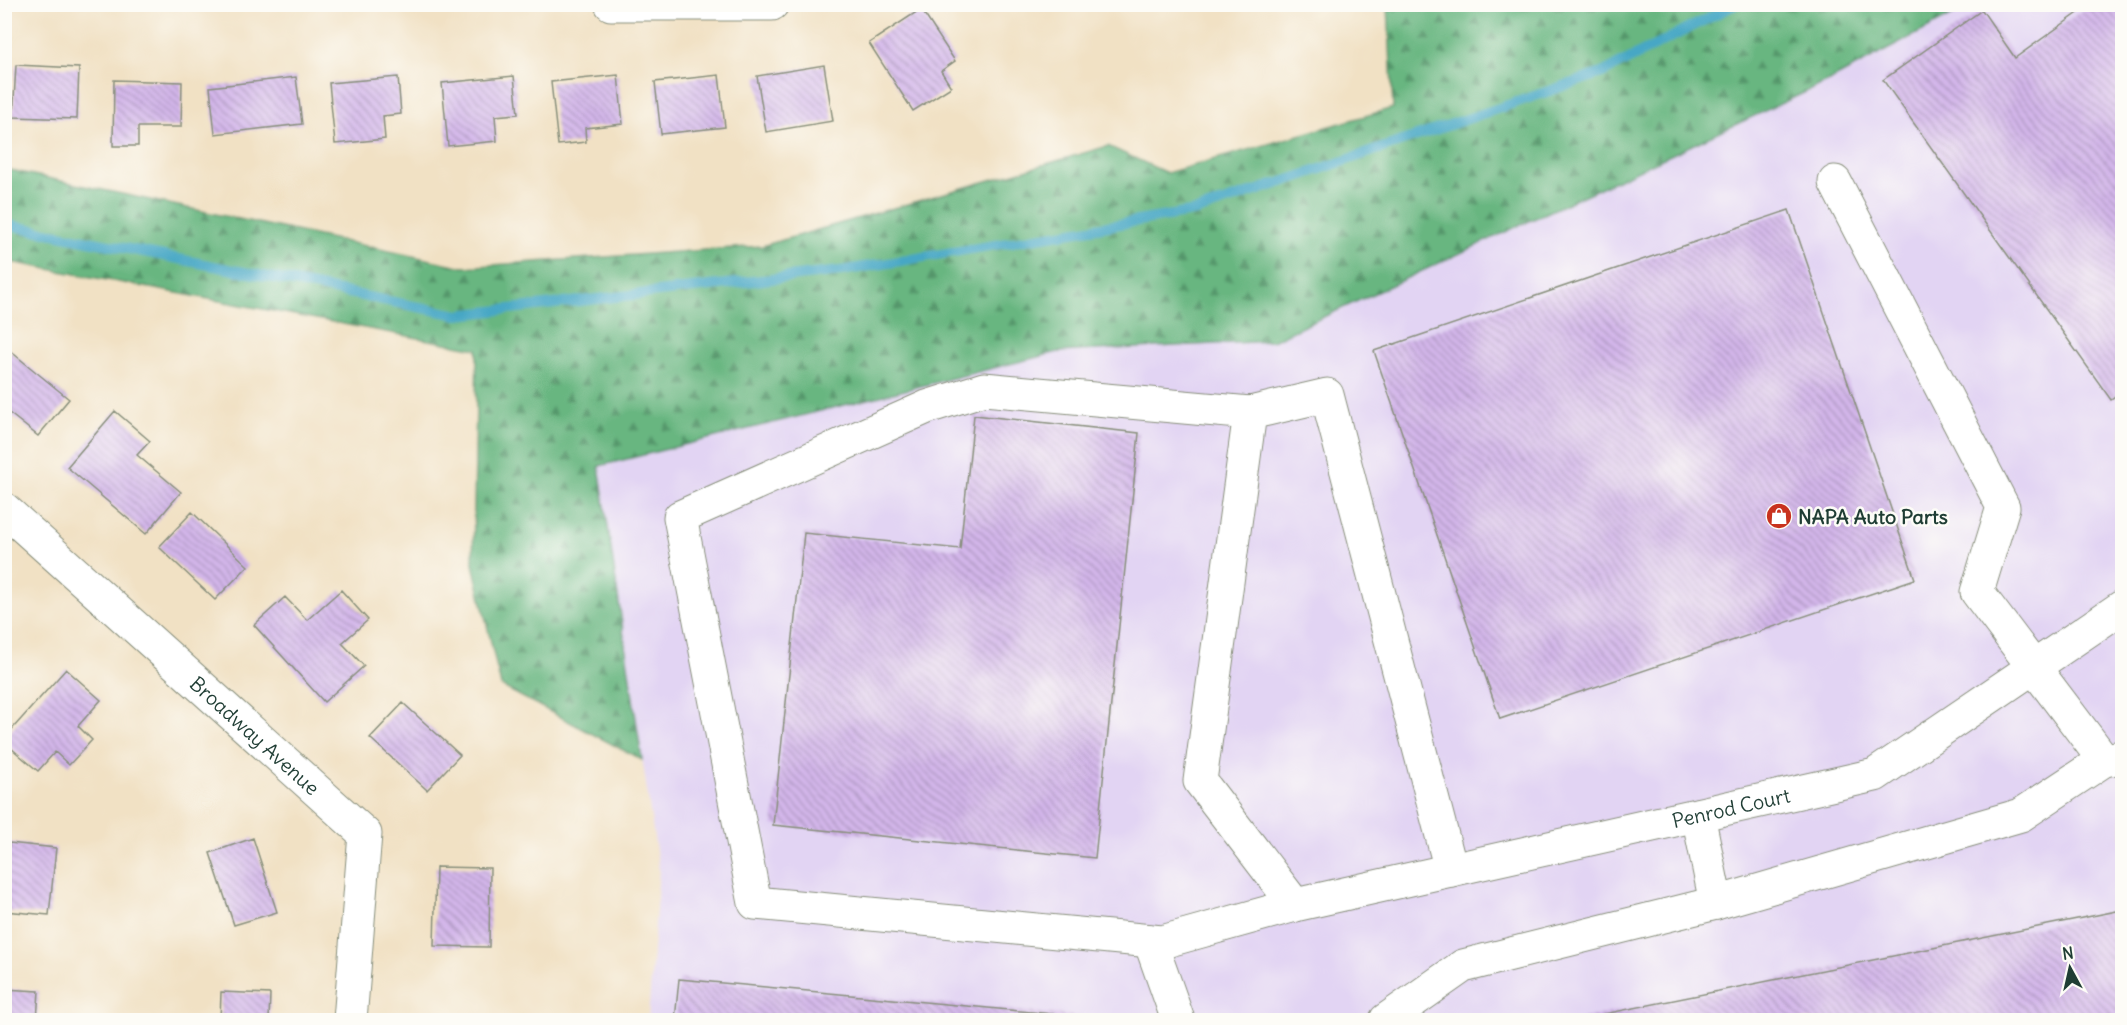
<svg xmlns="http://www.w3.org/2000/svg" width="2127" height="1025" viewBox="0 0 2127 1025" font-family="Delius,sans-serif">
  <defs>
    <pattern id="forest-firs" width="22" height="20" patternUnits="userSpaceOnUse" patternTransform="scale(1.5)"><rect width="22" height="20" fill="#67b680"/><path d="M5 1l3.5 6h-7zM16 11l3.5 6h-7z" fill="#54956a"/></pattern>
    <pattern id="building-back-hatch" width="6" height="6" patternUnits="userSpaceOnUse" patternTransform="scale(1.5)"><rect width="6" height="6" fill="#d3b6ea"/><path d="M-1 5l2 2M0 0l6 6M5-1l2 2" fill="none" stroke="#ab95be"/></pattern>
  </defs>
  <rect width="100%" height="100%" fill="#fdfcf7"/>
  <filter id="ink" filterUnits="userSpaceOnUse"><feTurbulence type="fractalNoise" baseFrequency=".0167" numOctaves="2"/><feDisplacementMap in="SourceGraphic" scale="12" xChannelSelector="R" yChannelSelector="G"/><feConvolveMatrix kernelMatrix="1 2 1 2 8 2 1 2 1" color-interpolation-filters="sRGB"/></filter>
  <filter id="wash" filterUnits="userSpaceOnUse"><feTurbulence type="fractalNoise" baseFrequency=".008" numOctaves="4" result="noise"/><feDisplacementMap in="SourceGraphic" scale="24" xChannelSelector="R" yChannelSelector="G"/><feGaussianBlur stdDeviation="1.35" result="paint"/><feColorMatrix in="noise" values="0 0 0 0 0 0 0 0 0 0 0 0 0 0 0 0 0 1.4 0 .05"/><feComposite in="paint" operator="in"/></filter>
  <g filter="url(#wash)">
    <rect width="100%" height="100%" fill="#f1e1c4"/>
    <!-- built -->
    <path fill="#e2d4f3" d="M1971 5H2122V1020H648L659 870 598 466 1058 352 1272 341 1827 82Z"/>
    <!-- forest -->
    <path fill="url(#forest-firs)" stroke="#437a5a" stroke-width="1.5" d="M1388 5H1971L1827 82 1272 341 1058 352 599 466 642 760 501 686 473 564 477 349 5 261V169L464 267 762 246 1108 146 1167 173 1393 108Z"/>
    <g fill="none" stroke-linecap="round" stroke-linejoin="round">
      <!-- stream -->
      <path stroke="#46a7c5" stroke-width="10" d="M4 224 458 315 841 271 1197 211 1602 73 1736 4"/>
    </g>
    <g id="blocks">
      <!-- building -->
      <path fill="url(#building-back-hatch)" d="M2091 4H2122V392L2111 400 1883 80 1982 10 2015 58Z
        M921 9 955 61 941 71 951 87 913 111 869 43Z
        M16 65 79 68 77 119 13 117Z
        M824 65 833 121 766 132 757 76Z
        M618 75 623 124 585 128 586 142 558 145 551 82Z
        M719 75 725 127 661 134 655 82Z
        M514 76 518 114 495 116 497 141 448 146 442 83Z
        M296 77 302 124 215 134 210 87Z
        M398 77 401 114 383 116 385 139 335 144 329 83Z
        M114 80 182 82 181 127H138V146H113Z
        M1789 210 1915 579 1500 719 1374 351Z
        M9 350 69 399 38 436 4 409V355Z
        M115 411 150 441 137 455 181 492 146 534 67 467Z
        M974 415 1139 433 1095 858 773 825 804 533 960 549Z
        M192 512 248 566 215 600 159 547Z
        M341 590 368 620 342 643 364 666 324 702 254 625 285 597 307 620Z
        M66 669 101 700 78 726 92 740 69 765 55 752 38 771 4 742V738Z
        M403 703 460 755 427 790 370 738Z
        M253 838 277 912 234 925 210 853Z
        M9 843 56 848 49 915 4 911V886Z
        M436 867 490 868 489 947 434 946Z
        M2122 910V1020H1579V1019Z
        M679 979 1106 1019V1020H675Z
        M4 989 39 991 37 1020H4Z
        M221 992 270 994 269 1020H220Z"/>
    </g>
  </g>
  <g filter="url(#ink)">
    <use href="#blocks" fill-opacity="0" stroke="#888f7c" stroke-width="1.5"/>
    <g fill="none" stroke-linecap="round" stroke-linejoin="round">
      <!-- minor casing -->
      <g stroke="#888f7c" stroke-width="35">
        <g id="minor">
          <path d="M611 4H772"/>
          <path d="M1835 182 2003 507 1977 592 2104 760 2122 757"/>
          <path id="s1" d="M1250 413 984 389 927 407 680 517 755 903 1162 942 1295 905 1875 775 2122 607"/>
          <path id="s2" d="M4 509 365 834 350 1020"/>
          <path d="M1698 815 1716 903 2021 815 2104 760"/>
          <path d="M1295 905 1200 781 1250 413 1327 395 1451 870"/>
          <path d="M1150 941 1178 1020"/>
          <path d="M1386 1020 1463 966 1716 903"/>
        </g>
      </g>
      <!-- minor -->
      <use href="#minor" stroke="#fff" stroke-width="33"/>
    </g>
  </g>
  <!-- icons -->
  <defs>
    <g id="shop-disc" transform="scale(1.35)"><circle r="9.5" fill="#c8321e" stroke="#fdfcf7"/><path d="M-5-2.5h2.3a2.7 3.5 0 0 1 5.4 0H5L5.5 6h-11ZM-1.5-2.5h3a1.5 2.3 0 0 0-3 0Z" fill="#fff"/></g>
  </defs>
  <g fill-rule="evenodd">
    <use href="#shop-disc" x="1779" y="516"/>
  </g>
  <g text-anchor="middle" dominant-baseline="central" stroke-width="5" stroke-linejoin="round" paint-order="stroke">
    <!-- poi labels -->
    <g font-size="20" font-weight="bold" fill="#1f3d34" stroke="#fdfcf7" text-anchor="start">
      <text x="1798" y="516">NAPA Auto Parts</text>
    </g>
    <!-- street labels -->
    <g font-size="20" fill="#1f3d34" stroke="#fdfcf7">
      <text stroke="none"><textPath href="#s2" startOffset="338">Broadway Avenue</textPath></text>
      <text stroke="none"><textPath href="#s1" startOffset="1984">Penrod Court</textPath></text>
    </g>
  </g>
  <!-- margin -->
  <rect width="2127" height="1025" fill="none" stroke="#fdfcf7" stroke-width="24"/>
  <!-- north arrow -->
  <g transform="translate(2070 968) rotate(352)" stroke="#fdfcf7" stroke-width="4.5" paint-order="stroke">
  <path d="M0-4.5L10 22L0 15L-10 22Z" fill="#1f3d34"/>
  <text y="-9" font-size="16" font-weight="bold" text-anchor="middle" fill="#1f3d34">N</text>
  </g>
</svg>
